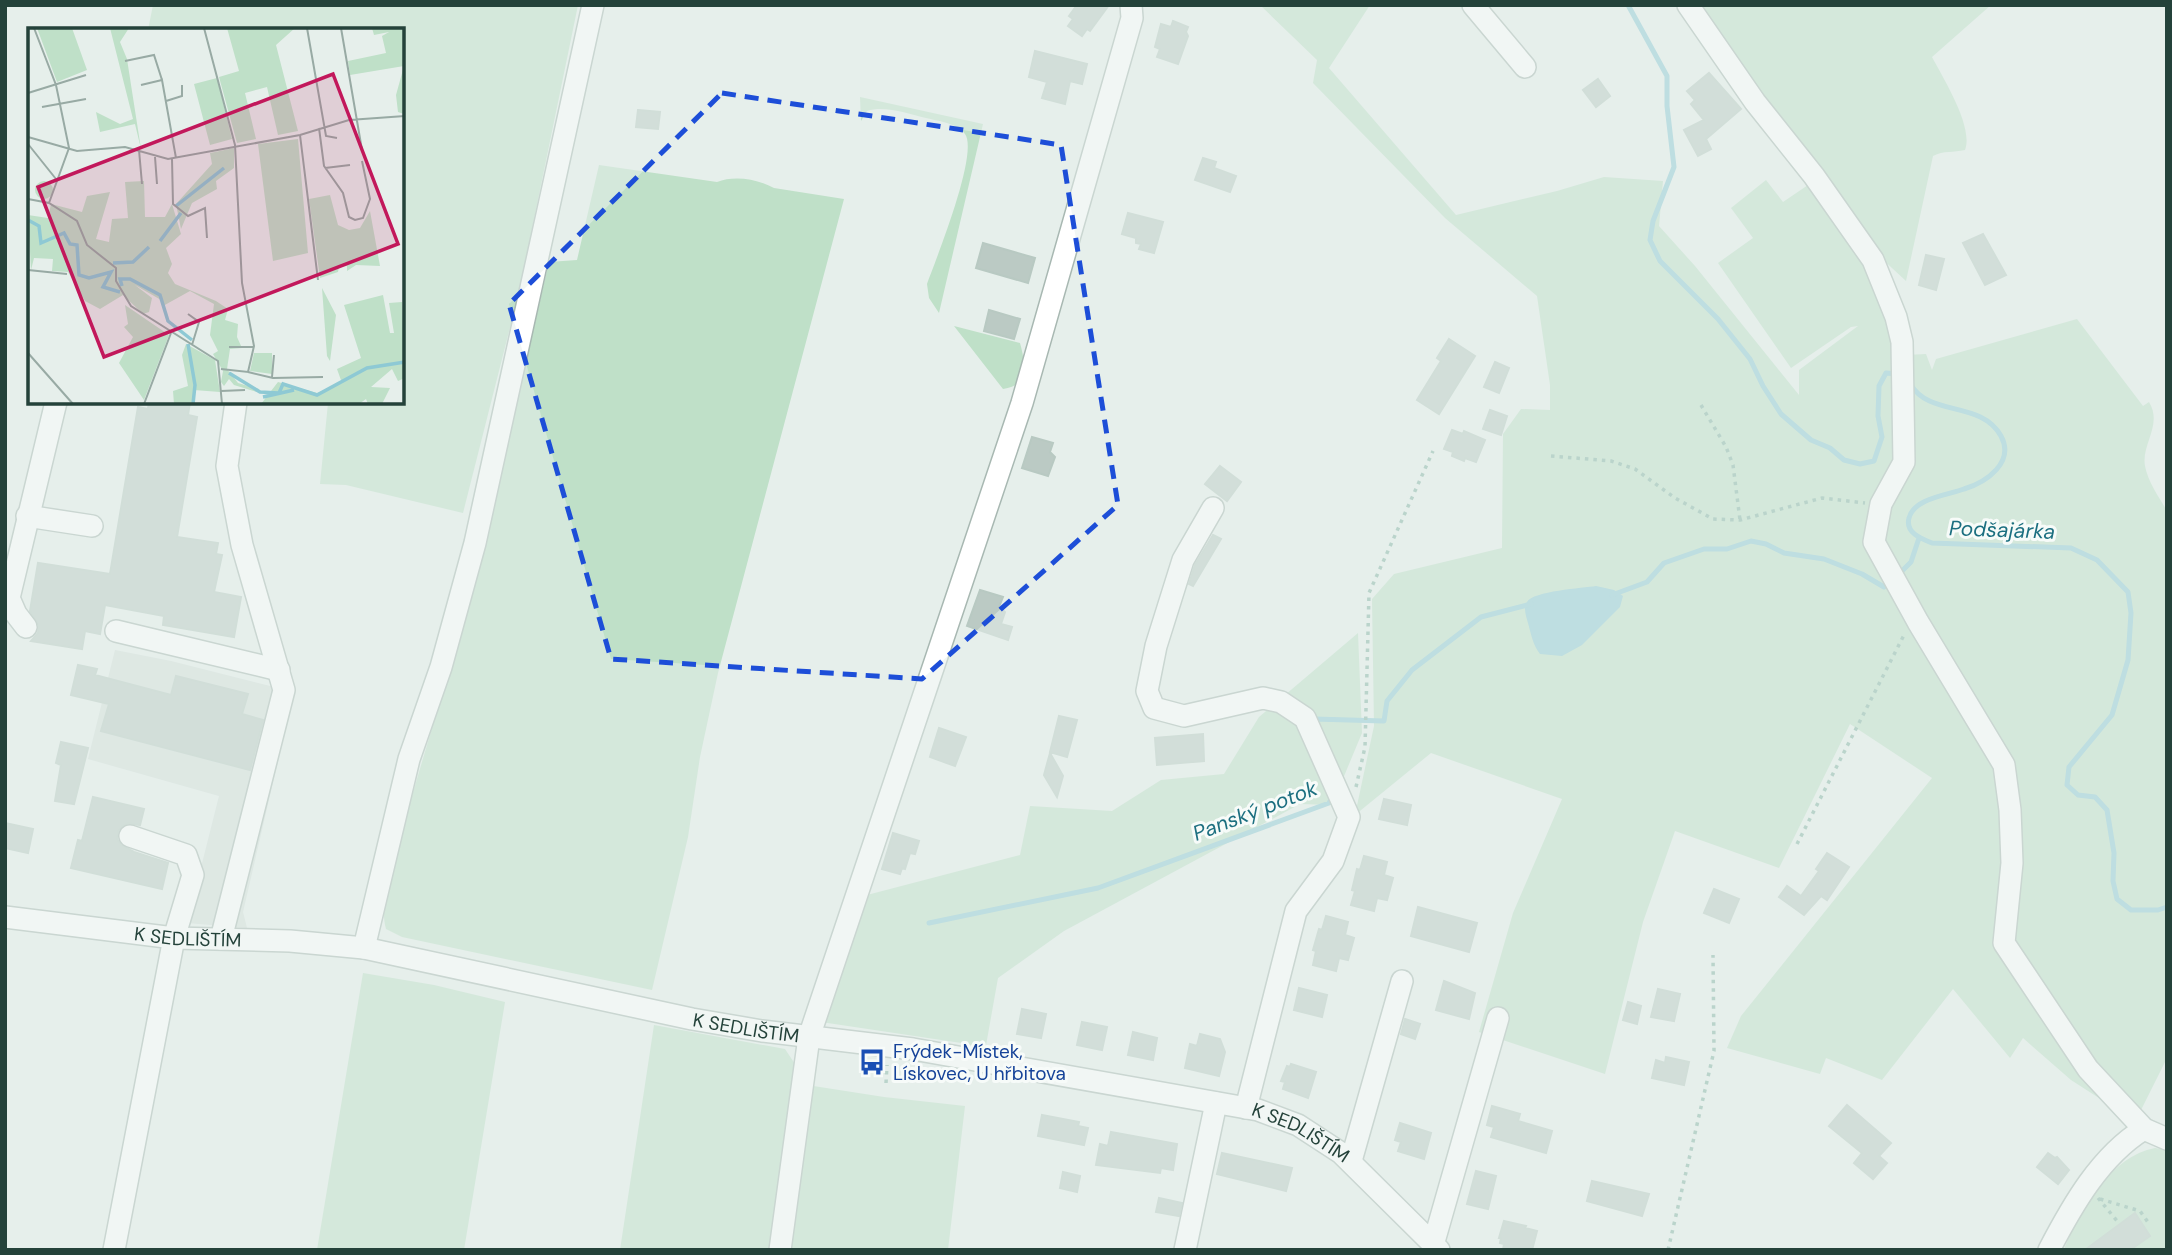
<svg xmlns="http://www.w3.org/2000/svg" width="2172" height="1255" viewBox="0 0 2172 1255" font-family="'DM Sans',sans-serif">
  <rect width="100%" height="100%" fill="#e6efeb"/>
  <!-- built -->
  <path fill="#d4dfda" d="M115 650 171 661 294 692 243 912 247 928 187 923 219 796 88 759Z"/>
  <!-- green -->
  <path fill="#bfe0c8" d="M153 5H578L519 292 463 513 346 485 320 484 328 403 402 402V30H148Z
    M1260 5H1370L1329 68 1456 215 1557 191 1604 177 1663 181 1659 226 1695 266 1799 395V370L1858 326 1851 327 1791 368 1718 263 1753 238 1731 208 1766 180 1783 202 1811 183 1862 254 1885 308 1893 351 1906 355 1926 354 1932 370 1936 359 2077 319 2143 406 2149 402C2163 425 2141 444 2145 466 2148 482 2159 497 2167 511V1058L2140 1112 2130 1118 2071 1080 2023 1038 2010 1058 1953 989 1882 1080 1826 1058 1820 1074 1727 1048 1741 1016 1932 778 1850 724 1779 868 1675 831 1643 922 1605 1074 1479 1032 1513 913 1562 799 1431 753 1355 815 1374 726 1372 599 1394 574 1502 548 1503 434 1521 409 1550 410V385L1537 296 1445 218 1313 83 1317 60Z
    M1696 5H1991L1932 57C1943 78 1974 127 1965 150 1953 153 1944 150 1933 156L1906 281 1879 256Z
    M860 97 983 124 939 313 929 298 927 284C936 259 979 153 965 134 957 123 938 121 926 118 908 114 885 105 867 111L861 121Z
    M599 165 717 182C734 175 758 179 774 188L844 199 718 673 700 757 688 837 652 990 402 937 386 929C379 904 391 876 397 852 415 780 439 709 458 638 491 513 520 388 549 262L577 260Z
    M954 326 1020 343C1025 361 1030 386 1003 389Z
    M1358 633 1362 733 1332 805 1300 804 1064 931 998 978 985 1051 968 1044 821 1022 867 895 1020 855 1030 806 1112 811 1161 780 1224 774 1259 717Z
    M363 973 434 985 505 1002 464 1250H317Z
    M654 1025 785 1049 795 1064 770 1250H620Z
    M807 1085 884 1097 965 1106 948 1250H786Z
    M2155 1148 2167 1150V1250H2064C2079 1211 2111 1156 2155 1148Z"/>
  <!-- water -->
  <path fill="#8ec9d4" d="M1596 586 1614 590 1623 596 1620 607 1582 645 1562 656 1540 654C1533 645 1531 634 1528 623 1526 616 1523 608 1527 602 1533 591 1583 588 1596 586Z"/>
  <g fill="none" stroke-linecap="round" stroke-linejoin="round">
    <!-- stream -->
    <path stroke="#8ec9d4" stroke-width="5" d="M1628 5 1667 76V106L1674 167 1653 221 1650 240 1660 261 1718 319 1750 359 1763 386 1781 414 1811 440 1830 448 1844 460 1860 464 1874 461 1882 437 1878 416 1879 386 1886 373 1898 374
      M1911 385C1930 417 1981 400 2001 436 2015 462 1987 482 1964 489 1948 495 1914 498 1909 518 1905 533 1922 539 1932 543L2071 548 2097 560 2128 592 2131 613 2128 660 2112 715 2069 767 2067 785 2078 795 2095 797 2107 810 2114 853 2113 881 2117 899 2131 910H2158L2167 907
      M1899 574 1911 562 1919 538
      M1612 595 1647 582 1664 563 1704 549H1727L1751 541 1766 544 1784 553 1824 559 1862 574 1884 587 1888 584
      M1315 721 1314 719 1384 721 1387 701 1412 670 1481 617 1531 604
      M929 923 1098 888 1329 803 1333 795"/>
  </g>
  <!-- building -->
  <path fill="#bbcac4" stroke="#b8c9c2" stroke-width="2" d="M1077 5H1109L1090 31 1087 29 1082 36 1068 26 1073 19 1069 16Z
    M1173 21 1188 27 1186 32 1188 36 1178 64 1157 57 1160 49 1155 47 1161 24 1171 27Z
    M1035 51 1087 64 1082 84 1070 81 1065 104 1042 98 1047 82 1029 77Z
    M1709 73 1741 109 1706 139 1711 149 1698 156 1684 130 1704 120 1691 104 1695 100 1687 91Z
    M1598 79 1610 96 1596 107 1583 90Z
    M638 110 660 112 658 129 636 127Z
    M1203 158 1216 162 1214 168 1236 176 1230 192 1195 180Z
    M1128 213 1163 222 1154 253 1139 249 1141 244 1136 243V238L1122 234Z
    M1983 234 2006 275 1985 285 1963 243Z
    M983 243 1035 258 1028 283 976 268Z
    M1926 255 1944 259 1936 290 1919 285Z
    M989 310 1020 319 1014 339 984 331Z
    M1449 339 1475 356 1439 414 1417 400 1441 361 1437 358Z
    M1495 362 1509 368 1499 393 1484 387Z
    M149 402H190L188 415 197 417 177 537 218 543 216 554 222 555 214 592 241 597 234 637 163 625 164 616 105 605 100 634 85 631 82 649 31 641 38 633 39 626 30 611 38 563 110 574 138 407 148 409Z
    M1490 410 1507 416 1501 435 1483 429Z
    M1452 430 1463 434 1464 431 1485 440 1476 462 1465 458 1464 461 1452 456 1453 452 1444 449Z
    M1032 437 1053 443 1050 452 1055 457 1048 476 1022 468Z
    M1220 466 1241 482 1227 501 1205 484Z
    M1213 535 1221 539 1193 586 1189 584 1195 565Z
    M980 590 1003 597 999 607 1005 612 1001 624 1012 627 1008 640 967 626Z
    M78 665 97 669 95 675 171 695 176 676 248 694 242 714 263 720 250 770 101 731 109 704 71 695Z
    M1059 716 1077 720 1067 757 1050 752Z
    M939 728 966 737 955 766 930 757Z
    M1203 734 1204 761 1157 765 1155 738Z
    M61 742 88 748 74 804 55 801 61 765 56 763Z
    M1050 753 1063 776 1057 797 1044 775Z
    M93 797 144 809 140 825 128 823 122 826 118 831 117 839 121 845 134 852 168 863 162 889 71 868 78 840 82 841Z
    M1384 799 1411 805 1407 825 1379 819Z
    M5 823 33 829 28 853 5 848Z
    M893 833 919 841 915 854 910 853 905 869 902 868 900 874 882 869Z
    M1827 853 1849 867 1827 900 1821 896 1804 915 1779 897 1787 886 1801 896 1819 871 1816 869Z
    M1364 856 1387 862 1384 875 1393 878 1387 900 1377 898 1374 911 1351 905 1355 891 1352 890 1357 869 1360 870Z
    M1714 889 1739 899 1729 923 1704 913Z
    M1418 907 1477 923 1469 952 1411 936Z
    M1326 916 1348 922 1345 935 1354 938 1348 960 1339 958 1336 971 1313 965 1316 951 1313 950 1319 929 1322 930Z
    M1444 981 1475 993 1469 1019 1436 1010Z
    M1299 988 1327 995 1322 1017 1294 1010Z
    M1658 989 1680 994 1674 1021 1651 1017Z
    M1628 1002 1641 1006 1637 1024 1623 1020Z
    M1022 1009 1046 1014 1041 1038 1017 1034Z
    M1405 1019 1420 1024 1415 1039 1401 1034Z
    M1082 1022 1107 1027 1102 1050 1077 1045Z
    M1133 1032 1157 1038 1153 1060 1128 1055Z
    M1200 1034 1220 1039 1225 1052 1219 1076 1185 1068 1190 1044 1197 1046Z
    M1666 1057 1689 1062 1684 1085 1652 1078 1656 1060 1665 1063Z
    M1291 1064 1316 1072 1308 1098 1283 1089 1285 1082 1281 1081 1287 1066 1290 1067Z
    M1847 1105 1891 1143 1879 1156 1887 1163 1873 1179 1854 1163 1862 1153 1829 1126Z
    M1492 1106 1520 1114 1518 1121 1552 1131 1546 1153 1491 1137 1494 1127 1487 1125Z
    M1042 1115 1079 1122 1078 1126 1088 1128 1084 1145 1038 1136Z
    M1400 1123 1431 1133 1424 1159 1398 1151 1401 1142 1395 1140Z
    M1111 1132 1177 1144 1173 1170 1161 1168 1160 1173 1096 1165 1100 1144 1108 1146Z
    M1222 1153 1292 1168 1286 1191 1217 1174Z
    M2048 1153 2055 1158 2057 1157 2069 1170 2058 1184 2037 1167Z
    M1476 1171 1496 1176 1488 1209 1467 1204Z
    M1063 1172 1080 1176 1077 1192 1060 1188Z
    M1592 1181 1649 1194 1642 1216 1587 1201Z
    M1159 1198 1182 1203 1179 1216 1156 1212Z
    M2135 1213 2150 1236 2130 1250H2085Z
    M1504 1221 1526 1226 1525 1228 1537 1231 1532 1250H1503L1504 1244 1500 1243 1501 1238H1499Z"/>
  <g fill="none" stroke-linecap="round" stroke-linejoin="round">
    <!-- minor casing -->
    <g stroke="#a8b8b2" stroke-width="24">
      <g id="minor">
        <path d="M1473 5 1525 67"/>
        <path d="M1688 5 1755 102 1814 176 1873 260 1896 317 1902 342 1904 462 1881 504 1874 542 1918 622 2004 765 2010 810 2012 863 2004 943 2088 1069 2144 1129 2167 1139"/>
        <path d="M1213 508 1183 560 1156 646 1147 691 1154 708 1184 716 1263 698 1281 702 1305 718 1349 817 1333 861 1296 911 1246 1108"/>
        <path d="M27 516 92 526"/>
        <path d="M26 627 16 614 9 598 56 402"/>
        <path d="M116 631 279 670"/>
        <path id="s1" d="M5 917 174 938 290 941 364 948 692 1019 762 1031 913 1049 1258 1110 1298 1125 1341 1153 1439 1250"/>
        <path d="M221 939 284 690 242 545 227 466 236 402"/>
        <path d="M364 948 409 759 441 667 475 543 593 5"/>
        <path d="M1351 1161 1402 981"/>
        <path d="M1433 1245 1498 1018"/>
        <path d="M114 1250 174 938 193 875 186 855 130 836"/>
        <path d="M780 1250 809 1037 1022 403 1132 18 1131 5"/>
        <path d="M1185 1250 1216 1103"/>
        <path d="M2049 1250C2072 1206 2100 1156 2144 1129"/>
      </g>
    </g>
    <!-- path -->
    <path stroke="#86b3a5" stroke-width="3.5" stroke-dasharray="3.5 5" stroke-linecap="butt" d="M1701 405 1726 447 1733 465 1740 520
      M1551 456 1611 461 1635 469 1675 498 1713 519 1740 520 1822 498 1865 503
      M1356 787 1365 747 1369 593 1433 451
      M1797 844 1904 635
      M886 1083 887 1065
      M2098 1198 2118 1222
      M2100 1199 2140 1211 2150 1225
      M1668 1250 1714 1051 1713 955"/>
    <!-- minor -->
    <use href="#minor" stroke="#fff" stroke-width="21"/>
  </g>
  <!-- marked area -->
  <path d="M0 0H2172V1255H0ZM722 93 1061 145 1118 505 922 679 611 659 509 304Z" fill="#e6efeb" fill-opacity=".55" fill-rule="evenodd"/>
  <path fill="none" stroke="#1d4ed8" stroke-width="5" stroke-dasharray="14 9" stroke-linejoin="round" d="M722 93 1061 145 1118 505 922 679 611 659 509 304Z"/>
  <!-- icons -->
  <defs>
    <g id="bus-bare" transform="scale(2.1)"><path d="M-5-6H5V4H4V6H2V4H-2V6H-4V4H-5ZM-3.5-4V0h7V-4ZM-3.5 1.2v1.5H-2V1.2ZM2 1.2v1.5H3.5V1.2Z" fill="#1a4fb4" stroke="#f7fbf9" stroke-width="2.5" paint-order="stroke"/></g>
  </defs>
  <g fill-rule="evenodd">
    <use href="#bus-bare" x="872" y="1062"/>
  </g>
  <g text-anchor="middle" dominant-baseline="central" stroke-width="6" stroke-linejoin="round" paint-order="stroke">
    <!-- street labels -->
    <g font-size="19" fill="#24423a" stroke="#f7fbf9">
      <text stroke="none"><textPath href="#s1" startOffset="184">K SEDLIŠTÍM</textPath></text>
      <text stroke="none"><textPath href="#s1" startOffset="751">K SEDLIŠTÍM</textPath></text>
      <text stroke="none"><textPath href="#s1" startOffset="1318">K SEDLIŠTÍM</textPath></text>
    </g>
    <!-- transit labels -->
    <g font-size="19" fill="#164399" stroke="#f7fbf9" text-anchor="start">
      <text x="893" y="1051">Frýdek-Místek,<tspan x="893" dy="22">Lískovec, U hřbitova</tspan></text>
    </g>
    <!-- water labels -->
    <g font-size="21" font-style="italic" fill="#1c6f80" stroke="#f7fbf9">
      <text transform="translate(2002 530) rotate(2)">Podšajárka</text>
      <text transform="translate(1255 811) rotate(-21)">Panský potok</text>
    </g>
  </g>
  <!-- overview -->
  <g transform="translate(28 28)">
    <rect width="376" height="376" fill="#e6efeb"/>
    <path d="M9 0H44L59 42 29 54ZM82 0H101L92 14 99 31 113 121 107 96 72 104 68 84 92 96 105 91ZM199 0H267L248 17 270 103 250 107 239 59 217 65 228 111 209 115 191 49 211 43ZM344 0H376V86L370 84 368 67 376 38 322 47 320 33 358 25 354 8 361 4 346 7ZM189 50 204 111 182 117 166 56ZM270 111 280 225 245 233 230 116ZM206 120V140L188 153 189 161 164 175 153 201 148 176 184 136 182 125ZM7 162a9 9 0 1 1 18 0a9 9 0 1 1-18 0ZM116 153 117 189H137L144 176 153 206 138 220 144 236 140 245 147 256 188 273 200 281 197 292 210 296 209 309 214 320 202 321 199 341 210 355 231 361 229 364 206 357 201 351 196 358 193 354 195 343 185 326 190 323 182 307 186 276 162 263 135 278 133 272 107 257 124 270 121 284 115 286 95 267 72 281 57 273 40 244 24 243 25 231 6 230 3 242 0 187 20 190 23 176 54 184 59 168 82 164 68 211 81 214 84 191 100 190 97 154ZM302 167 310 197 321 202 332 200 342 183 352 238 328 237 319 243V238L311 239 310 244 292 250 281 171ZM294 260 308 287 302 333 299 328ZM355 267 362 305H366L361 275 374 274 377 350 370 353 364 341 343 359 362 360 354 376H340L338 371 331 376H233L250 354 289 365 314 355 309 341 333 330 316 277ZM97 277 141 307 116 372 91 335 105 309 96 299 100 296ZM158 316 187 332 192 364 166 362 165 376H146L145 363 160 358 154 327ZM226 325H244V346L222 343Z" fill="#bfe0c8"/>
    <path fill="none" stroke="#8ec9d4" stroke-width="3.5" d="M148 178 196 140M0 192 11 198 13 215 36 205 42 216 49 217 51 247 61 250 83 244 75 259 92 264M132 213 153 185M85 235 105 234 121 219M94 258 92 251H102L132 267 140 293 164 312M160 316 167 357 165 376M201 345 232 364 251 365 255 356 289 367 339 340 377 334M235 369 266 362"/>
    <path fill="none" stroke="#98aaa4" stroke-width="2" d="M6 0 28 57 41 120 21 175M176 0 207 117 214 255 226 318 220 344 193 341M279 0 298 108 309 110M313 0 334 122M97 33 126 27 134 52M113 57 134 52 148 130M0 65 58 47M138 73 154 68V57M14 79 58 71M291 100 296 138 315 165 321 189 327 192 335 190 342 171 334 133M272 107 290 252M0 109 49 123 97 119 140 131 272 107 321 92 377 88M0 116 28 151M111 122 114 156M127 129 129 156M144 131 145 176 160 188 177 180 179 210M297 140 322 137M0 171 21 175 49 193 59 217 88 240V253L103 278 190 333 194 376M0 242 39 246M160 286 171 294 164 317M201 319H226M0 325 45 376M220 344 245 350 295 349M244 349 246 327M193 363 217 362M116 376 143 305"/>
    <path fill="#c2185b" fill-opacity="0.15" stroke="#c2185b" stroke-width="3.5" d="M305 46 370 216 76 329 10 159Z"/>
    <rect width="376" height="376" fill="none" stroke="#24423a" stroke-width="3.5"/>
  </g>
  <!-- border -->
  <rect width="2172" height="1255" fill="none" stroke="#24423a" stroke-width="14"/>
</svg>
